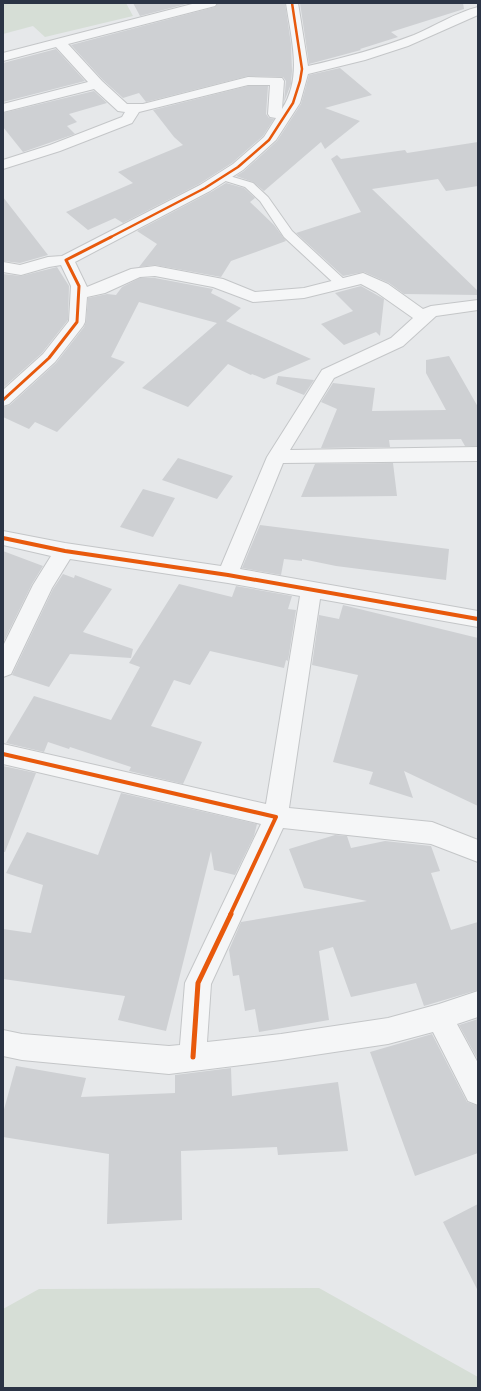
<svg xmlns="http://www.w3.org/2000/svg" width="481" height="1391" viewBox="0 0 481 1391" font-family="'Sofia Sans Condensed',sans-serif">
  <rect width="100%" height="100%" fill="#e6e8ea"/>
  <!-- green -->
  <path fill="#d6ded6" d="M3 3H126L133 16 45 37 33 26 3 34Z
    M319 1288 478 1377V1388H3V1309L39 1289Z"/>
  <!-- building -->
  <path fill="#ced0d3" d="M133 3H190L140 16Z
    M218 3H285L291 44 292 71 291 84 284 102 286 81 283 77 248 76 146 102 139 93 123 98 103 80 71 45 215 7Z
    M300 3H463L464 9 391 32 398 37 360 49 361 50 309 64Z
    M56 49 85 81 3 102V63Z
    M340 68 372 95 325 108 360 121 325 149 321 142 264 191 253 182 236 176 244 171 277 141 301 104 309 75Z
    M248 86H268L266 114 269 118 274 119 263 136 232 163 199 184 123 223 115 218 88 230 66 212 133 183 118 172 183 145 174 137 153 110Z
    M94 91 107 103 69 114 77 122 67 126 75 134 23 152 3 127V113Z
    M478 142V186L446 191 438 179 372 189 478 291V295L404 294 389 283 364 272 343 276 296 233 361 212 331 159 337 155 341 159 405 150 407 153Z
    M226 183 244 188 255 198 250 202 274 225 286 241 231 261 221 277 155 265 139 267 157 244 137 231 211 192Z
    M3 197 48 255 20 263 3 261Z
    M57 267 69 286 68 320 42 353 3 388V274L21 276Z
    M140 278H155L213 289 211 293 241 308 226 321 311 359 264 379 252 374 251 375 228 364 188 407 142 388 217 323 139 302 111 357 125 362 57 432 35 422 29 429 3 417V407L10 405 56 363 84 327 86 322 88 298 107 294 116 295 122 287Z
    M361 286 384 299 380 336 376 332 344 345 321 324 353 311 335 293Z
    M449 356 478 407V446H465L461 439 389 440 390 447 321 448 337 409 321 402 333 383 375 388 372 411 446 410 426 373V360Z
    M278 376 314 380 304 395 276 384Z
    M178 458 233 476 217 499 162 480Z
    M393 463 397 496 301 497 315 464Z
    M143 489 175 498 153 537 120 527Z
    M260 525 449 549 446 580 336 566 302 559V561L284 559 281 575 242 568Z
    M3 551 43 566 32 584 3 643Z
    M63 574 74 578 75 575 112 589 83 632 133 649 131 658 70 654 49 687 12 675 53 589Z
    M179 584 232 597 236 586 292 596 288 609 296 610 288 661 286 660 284 668 210 651 190 685 174 680 151 726 202 742 183 784 129 771 131 767 70 747 69 749 48 742 44 752 6 743 34 696 111 720 140 667 129 663Z
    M343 605 478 638V806L404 771 413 798 369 784 373 772 333 762 358 675 312 665 319 615 339 619Z
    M3 766 36 773 5 852H3Z
    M121 793 257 824 254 836 235 875 214 870 211 851 166 1031 118 1020 125 996 3 979V929L31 933 43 885 6 873 27 832 98 855Z
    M335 835 347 836 351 848 385 841 431 846 440 871 431 873 451 930 478 922V990L424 1006 416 983 351 997 333 947 319 951 329 1020 259 1032 255 1009 245 1011 239 975 233 976 229 950 241 922 367 901 304 888 289 849Z
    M478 1019V1060L459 1025Z
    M432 1034 467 1102 478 1106V1153L415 1176 370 1052Z
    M16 1066 86 1078 81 1097 175 1093V1075L231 1068 232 1096 338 1082 348 1151 278 1155 277 1147 181 1151 182 1220 107 1224 109 1154 3 1137V1113Z
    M478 1204V1291L443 1222Z"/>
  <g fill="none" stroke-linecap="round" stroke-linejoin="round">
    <!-- lane casing -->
    <g stroke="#c4c6c8" stroke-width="2">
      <path id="lane" d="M223 174 253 183 268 197 292 231 346 281 348 284 346 287H338L284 237 260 201 245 187 219 179 217 177 219 175Z"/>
    </g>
    <!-- street casing -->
    <g stroke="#c4c6c8" stroke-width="2">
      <path id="street" d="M196 3H217L215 6 68 44 102 81 127 104H143L248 77 282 78 284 81 282 109C303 77 291 38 286 3H298L308 66C344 58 380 48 414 35 435 26 455 13 478 7V15L408 46 365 60 308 74 300 103 276 140 243 170 210 191 75 262 87 287 131 269 155 266 223 279 255 292 304 288 363 273 388 284 423 309 431 306 478 300V310L436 316 403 346 334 378 290 450 478 447V461L283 463 240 569 478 611V627L320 599 289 808 432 822 478 840V862L431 844 283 828 211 984 207 1042 281 1034 388 1018 439 1004 478 991V1017L457 1024 478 1063V1105L468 1101 433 1032 388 1044 281 1060 169 1074 22 1060 3 1056V1030L22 1034 169 1046 180 1045 185 983 261 824 3 764V744L266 804 300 596 228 583 70 559 52 588 11 674 3 677V646L33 585 51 556 3 545V531L65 543 221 566 267 457 322 370 391 338 413 318 376 292 361 284 304 298 253 302 213 287 155 276 140 277 105 293 87 297 85 322 83 326 55 362 9 404 3 406V390L43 354 69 321 71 286 61 265 49 267 21 275 3 272V262L20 265 48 257 62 256 200 185 233 164 264 137 276 118 270 117 268 114 270 85H248L139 112 132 123 60 151 3 169V160L50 145 122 117 125 112 118 111 94 89 3 112V104L88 82 56 47 3 61V53Z"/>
    </g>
    <!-- lane -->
    <use href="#lane" fill="#f5f6f7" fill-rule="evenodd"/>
    <!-- street -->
    <use href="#street" fill="#f5f6f7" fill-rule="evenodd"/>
    <!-- cycleway-far3 casing -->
    <g stroke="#f4f6f9" stroke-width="4">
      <path id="cycleway-far3" d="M109 238 205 188 238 167 269 140 293 103 300 81 302 69 292 3"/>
    </g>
    <!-- cycleway-far2 casing -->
    <g stroke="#f4f6f9" stroke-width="5">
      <path id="cycleway-far2" d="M3 400 49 358 77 322 79 286 66 260 111 237"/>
    </g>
    <!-- cycleway-far1 casing -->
    <g stroke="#f4f6f9" stroke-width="6">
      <path id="cycleway-far1" d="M3 538 65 551 228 575 478 619
        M3 754 276 817 230 915"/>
    </g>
    <!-- cycleway casing -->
    <g stroke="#f4f6f9" stroke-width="8">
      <path id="cycleway" d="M193 1057 198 983 231 914"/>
    </g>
    <!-- cycleway-far3 -->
    <use href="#cycleway-far3" stroke="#e8590c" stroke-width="2.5"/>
    <!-- cycleway-far2 -->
    <use href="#cycleway-far2" stroke="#e8590c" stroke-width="3"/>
    <!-- cycleway-far1 -->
    <use href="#cycleway-far1" stroke="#e8590c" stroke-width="4"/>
    <!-- cycleway -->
    <use href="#cycleway" stroke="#e8590c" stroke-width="5"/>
  </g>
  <!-- border -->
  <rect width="481" height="1391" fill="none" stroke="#2b3445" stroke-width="8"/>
</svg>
